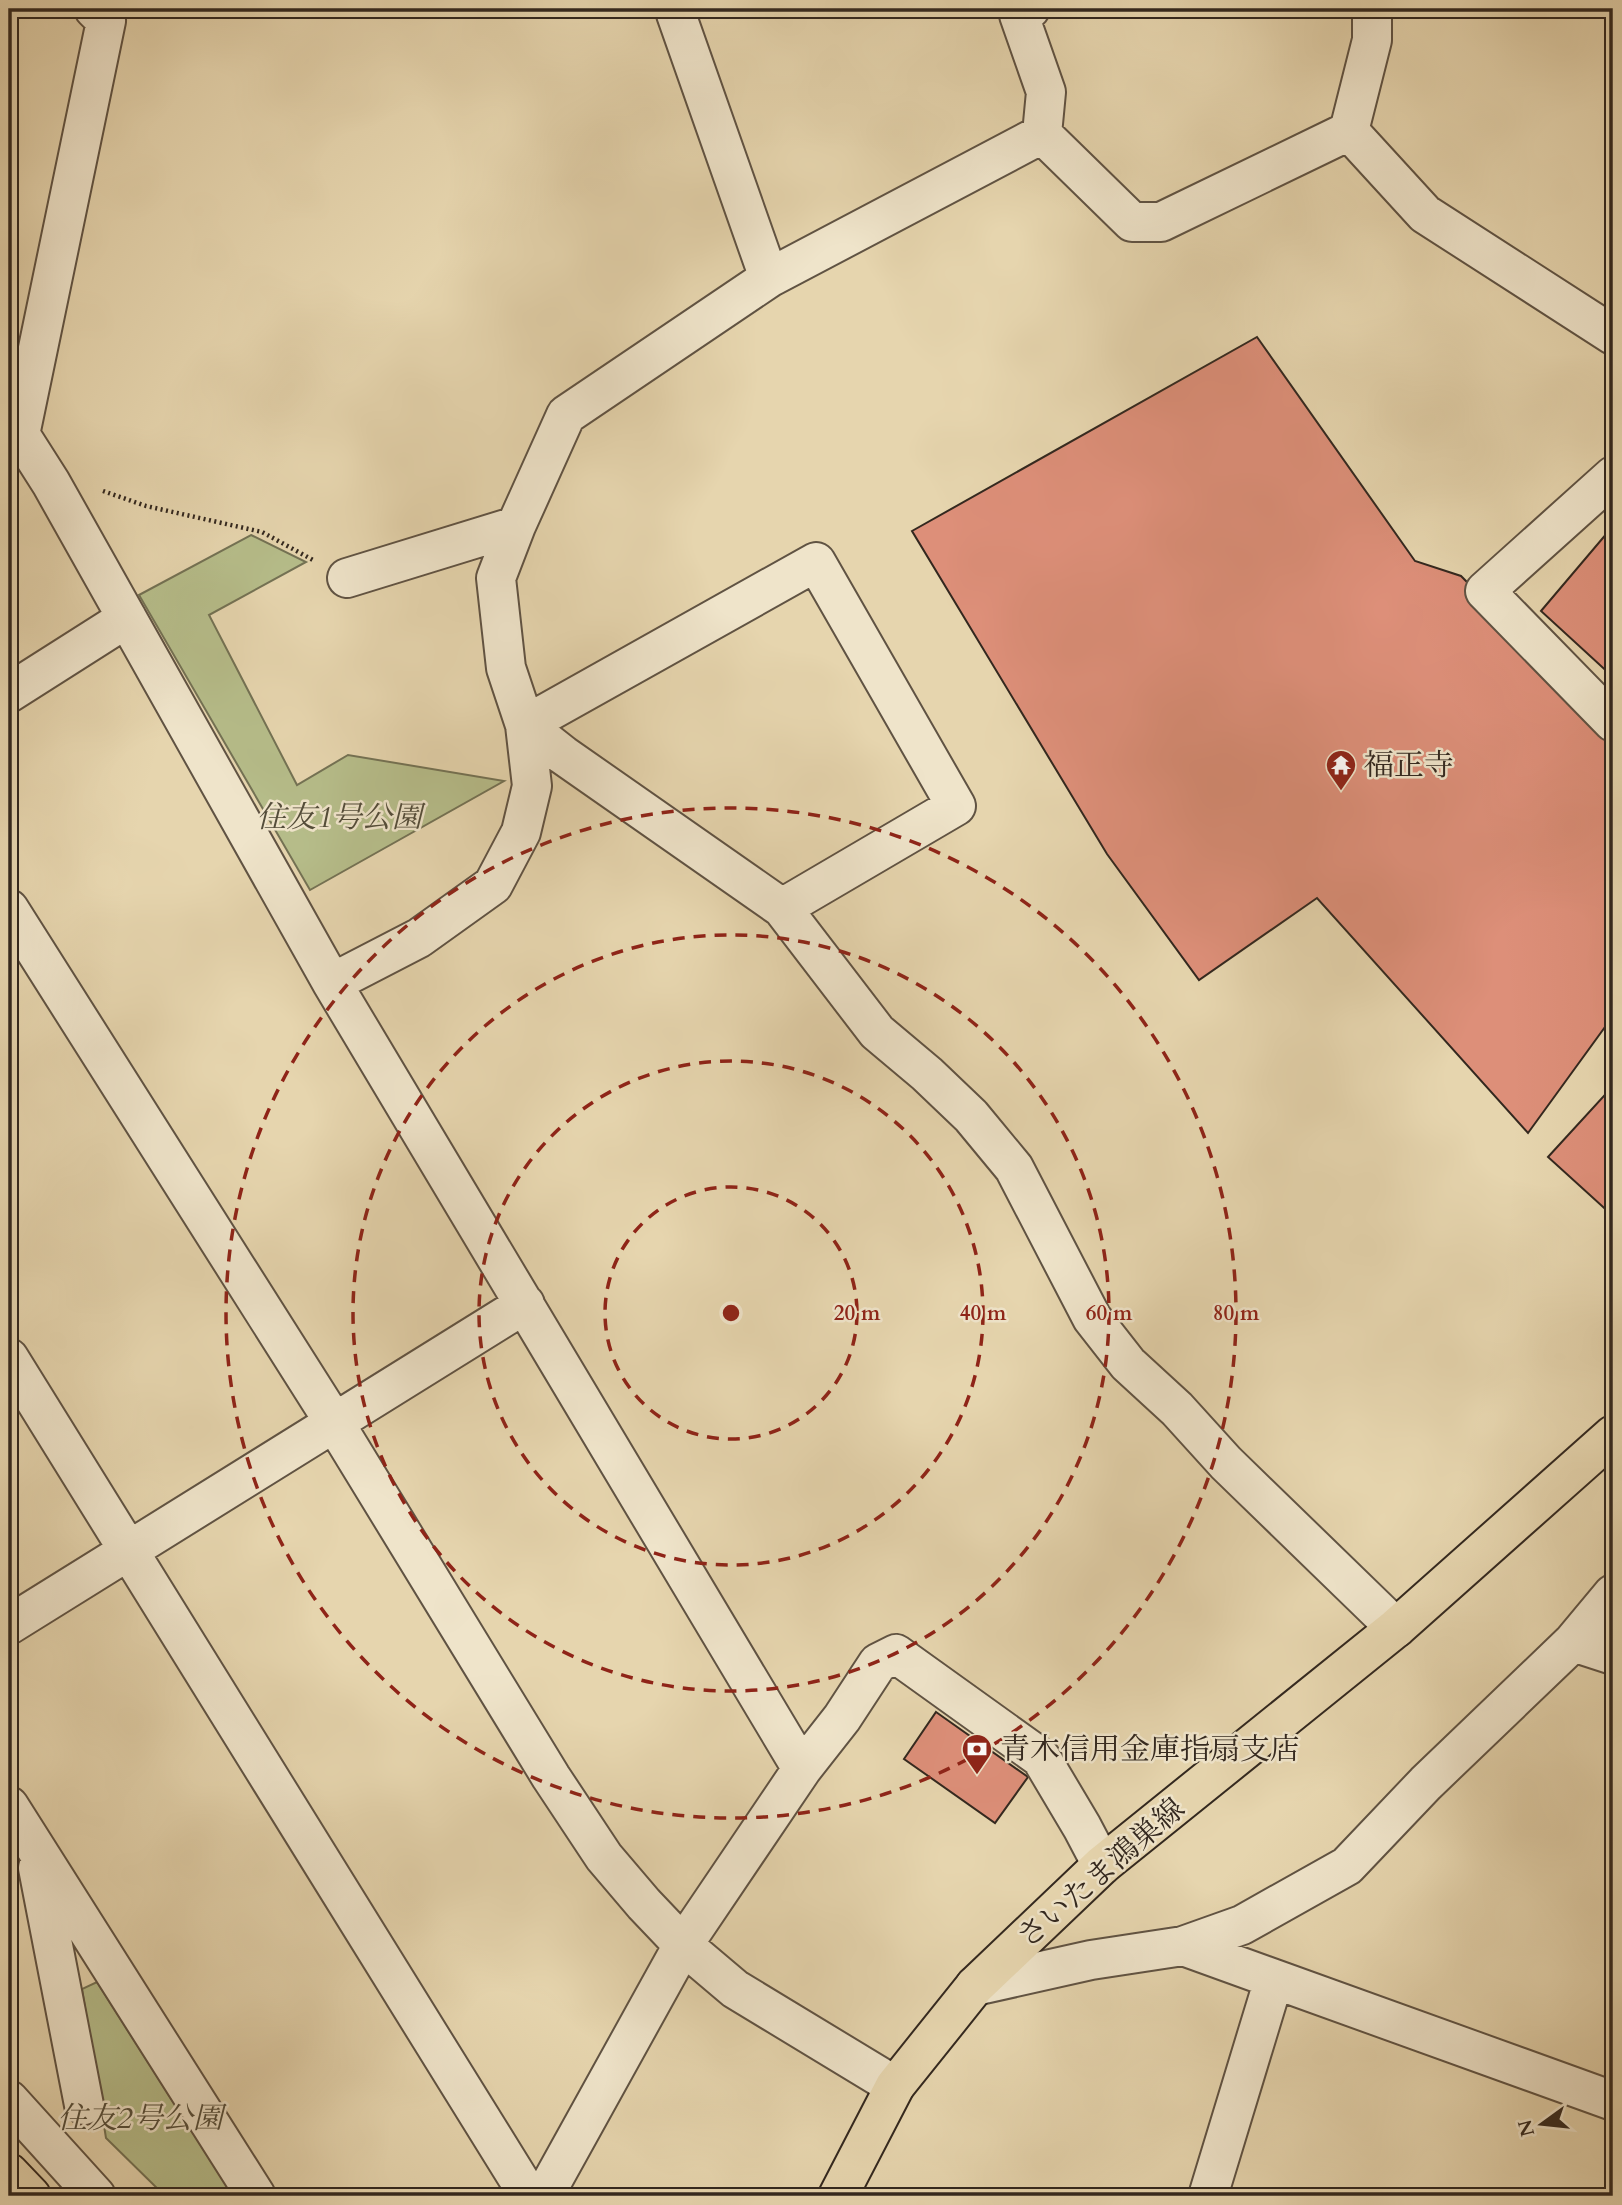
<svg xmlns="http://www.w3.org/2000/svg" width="1622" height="2205" viewBox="0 0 1622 2205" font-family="Cardo,'Noto Serif JP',serif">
  <rect width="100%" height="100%" fill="#e6d5ae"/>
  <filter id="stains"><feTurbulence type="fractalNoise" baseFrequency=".00286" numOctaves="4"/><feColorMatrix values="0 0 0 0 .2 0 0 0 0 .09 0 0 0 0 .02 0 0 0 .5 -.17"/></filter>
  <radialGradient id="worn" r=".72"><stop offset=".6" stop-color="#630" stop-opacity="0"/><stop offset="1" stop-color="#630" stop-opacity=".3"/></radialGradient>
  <!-- green -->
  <path fill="#b6bd8a" stroke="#747254" stroke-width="2" d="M251 535 306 562 209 615 297 785 348 755 504 781 310 890 139 595Z
    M97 1982 233 2196H165L106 2138 82 1989Z"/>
  <!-- building -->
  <path fill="#dd8f79" stroke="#33281f" stroke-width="2" d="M1257 337 1415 561 1461 576 1613 730V1016L1528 1133 1317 898 1199 980 1107 854 912 531Z
    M1613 526V677L1541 611Z
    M1613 1086V1216L1548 1157Z
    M936 1712 1028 1777 995 1823 904 1759Z
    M892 2190 909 2196H890Z"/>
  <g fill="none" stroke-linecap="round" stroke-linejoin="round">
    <!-- minor casing -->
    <g stroke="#605343" stroke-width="42">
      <path id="minor" d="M676 9V14L769 278 566 415 516 526 496 578 506 668 525 725 563 755 782 908 877 1032 927 1074 971 1116 1014 1168 1092 1318 1128 1364 1177 1409 1226 1463 1396 1628
        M1030 9 1019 15 1046 92 1042 134
        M1349 131 1425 214 1613 335
        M769 278 1042 134 1132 222H1161L1349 131 1372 40V9
        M9 417 51 483 332 983 802 1769
        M20 435 106 21 94 9
        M1613 476 1485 591 1613 722
        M347 578 516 526
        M9 693 127 618
        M9 909 334 1422 551 1777 604 1857 644 1904 683 1945 735 1989 895 2086
        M332 983 419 938 493 885 521 832 532 786 525 725 816 562 956 806 782 908
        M9 1358 529 2196
        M9 1625 525 1304
        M1573 1642 1613 1655
        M9 1806 256 2196
        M38 1868 84 2105
        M1183 1946 1242 1925 1347 1866 1426 1783 1573 1642 1613 1594
        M975 1986 1091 1960 1183 1946 1613 2101
        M9 2100 96 2196
        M544 2196 683 1945 802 1769 842 1718 878 1663 896 1654 1041 1758 1082 1827 1102 1865
        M1208 2196 1274 1979"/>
    </g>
    <!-- major casing -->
    <g stroke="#33281f" stroke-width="42">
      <path id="major" d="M838 2196 895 2086 975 1986 1102 1865 1396 1628 1613 1435"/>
    </g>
    <!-- highway casing -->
    <g stroke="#33281f" stroke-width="42">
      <path id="highway" d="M9 2173 31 2196"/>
    </g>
    <!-- path -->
    <path stroke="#33281f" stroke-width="4.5" stroke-dasharray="2 3.5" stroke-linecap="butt" d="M103 491 146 506 262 532 313 560"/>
    <!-- minor -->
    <use href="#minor" stroke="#efe4ca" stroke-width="38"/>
    <!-- major -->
    <use href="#major" stroke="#e6d5ae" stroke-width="38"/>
    <!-- highway -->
    <use href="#highway" stroke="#e6d5ae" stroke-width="38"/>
  </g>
  <!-- distance rings -->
  <g fill="none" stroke="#8f2418" stroke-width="3.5" stroke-dasharray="12 9">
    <circle cx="731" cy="1313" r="126"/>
    <circle cx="731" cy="1313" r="252"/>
    <circle cx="731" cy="1313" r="378"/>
    <circle cx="731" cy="1313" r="505"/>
  </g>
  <!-- icons -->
  <defs>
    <g id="temple-pin" transform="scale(1.575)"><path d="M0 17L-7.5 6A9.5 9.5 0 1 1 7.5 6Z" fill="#8f2418" stroke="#efe4ca"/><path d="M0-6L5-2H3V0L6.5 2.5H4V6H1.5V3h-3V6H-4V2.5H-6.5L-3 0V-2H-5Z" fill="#fff"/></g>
    <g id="bank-pin" transform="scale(1.575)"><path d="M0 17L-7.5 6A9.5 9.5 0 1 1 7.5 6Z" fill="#8f2418" stroke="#efe4ca"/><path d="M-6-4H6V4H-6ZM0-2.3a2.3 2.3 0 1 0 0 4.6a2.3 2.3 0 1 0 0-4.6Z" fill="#fff"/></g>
  </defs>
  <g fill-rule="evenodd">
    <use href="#temple-pin" x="1341" y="765"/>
    <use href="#bank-pin" x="977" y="1749"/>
  </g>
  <g text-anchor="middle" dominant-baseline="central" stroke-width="5" stroke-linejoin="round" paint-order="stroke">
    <!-- poi labels -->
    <g font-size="30" fill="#33281f" stroke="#efe4ca" text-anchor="start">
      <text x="1364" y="765">福正寺</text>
      <text x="1000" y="1749">青木信用金庫指扇支店</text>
    </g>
    <!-- park labels -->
    <g font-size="30" font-style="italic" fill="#544d3a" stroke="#efe4ca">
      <text x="339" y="817">住友1号公園</text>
      <text x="140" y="2118">住友2号公園</text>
    </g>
    <!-- street labels -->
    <g font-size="30" fill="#33281f" stroke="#efe4ca">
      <text transform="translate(1101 1873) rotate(-41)">さいたま鴻巣線</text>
    </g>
  </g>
  <circle cx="731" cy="1313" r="10" fill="#8f2418" stroke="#efe4ca" stroke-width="3.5"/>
  <g font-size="21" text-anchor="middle" font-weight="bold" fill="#8f2418" stroke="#efe4ca" stroke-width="5" stroke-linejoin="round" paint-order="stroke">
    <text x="857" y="1320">20 m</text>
    <text x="983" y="1320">40 m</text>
    <text x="1109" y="1320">60 m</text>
    <text x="1236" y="1320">80 m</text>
  </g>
  <!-- margin -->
  <rect width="1622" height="2205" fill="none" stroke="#e6d5ae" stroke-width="35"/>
  <rect x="10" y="10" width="1601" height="2184" fill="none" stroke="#33281f" stroke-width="3.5"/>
  <rect x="18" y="18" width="1587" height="2170" fill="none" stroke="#33281f" stroke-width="2"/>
  <!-- north arrow -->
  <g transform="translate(1542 2124) rotate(255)" stroke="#efe4ca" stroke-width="5" paint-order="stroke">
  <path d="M0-5L12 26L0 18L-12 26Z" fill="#33281f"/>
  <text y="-10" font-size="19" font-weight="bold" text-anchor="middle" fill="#33281f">N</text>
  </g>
  <rect width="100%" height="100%" filter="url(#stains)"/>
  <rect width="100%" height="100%" fill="url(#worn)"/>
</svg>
